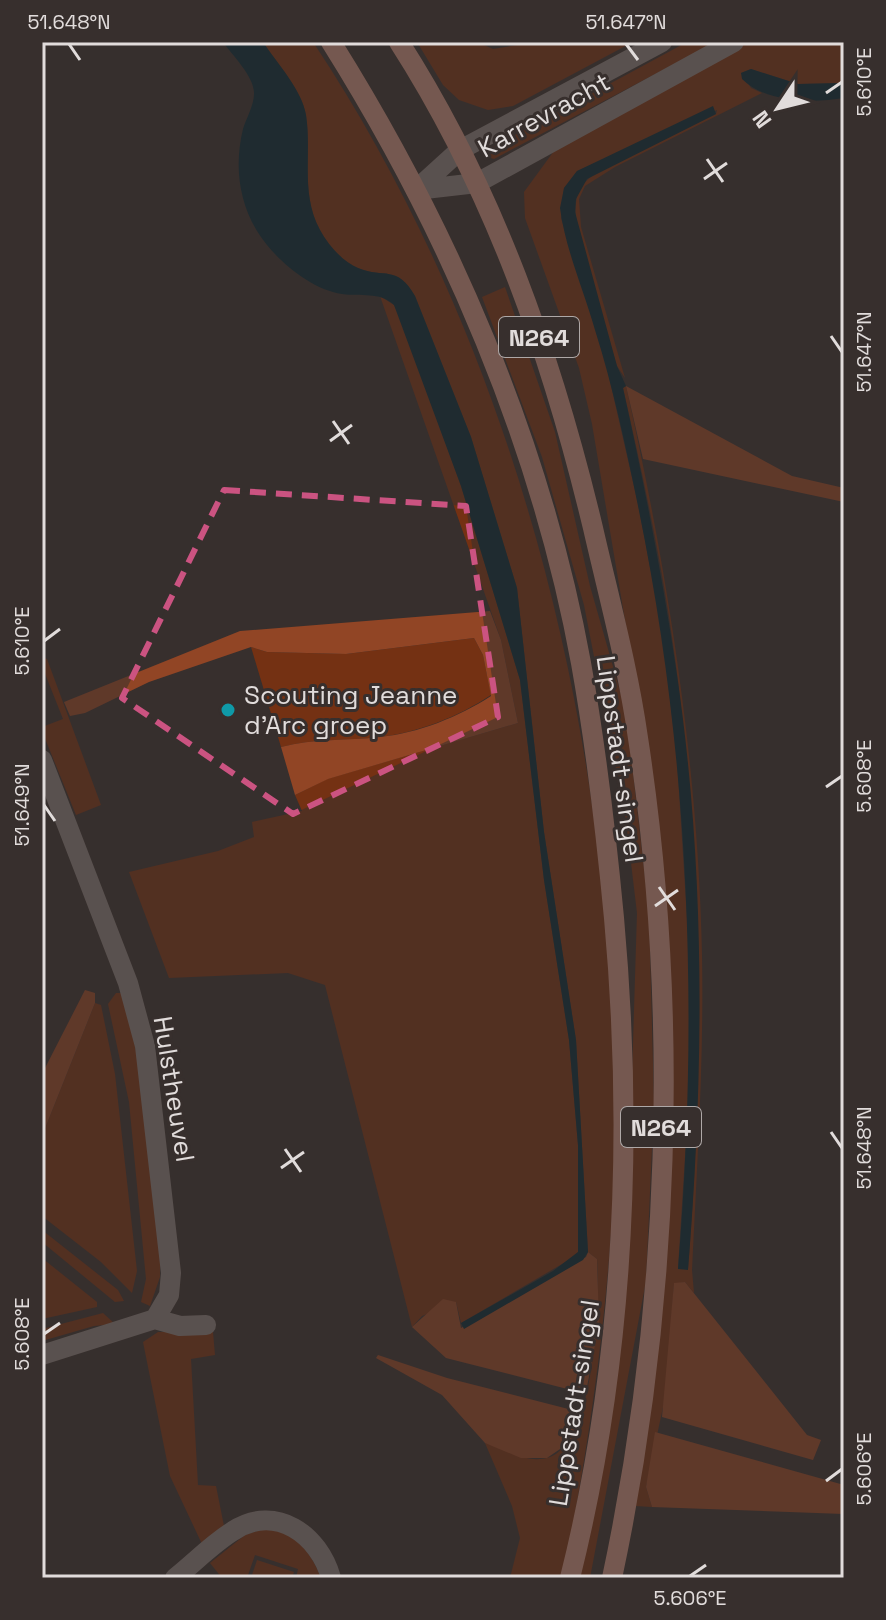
<svg xmlns="http://www.w3.org/2000/svg" width="886" height="1620" viewBox="0 0 886 1620" font-family="'Space Grotesk',sans-serif">
  <rect width="100%" height="100%" fill="#372f2d"/>
  <!-- green -->
  <path fill="#743113" d="M263 42H313C499 322 595 670 611 1004 613 1047 617 1090 616 1133 612 1284 592 1430 563 1578H510L520 1538 512 1506 485 1443C507 1449 526 1465 550 1457 595 1441 600 1300 597 1259L588 1252 576 1040 544 832 517 588 471 437 415 296C396 264 385 279 358 268 343 262 328 245 320 230 300 193 312 154 306 115 302 90 277 64 263 42Z
    M417 42H477L493 49 535 42H633L513 106 488 110 459 100 443 85Z
    M687 42H716L494 159 485 156 491 148Z
    M746 42H844V83L798 84 751 69 741 73 751 88 762 93 615 167 585 186 579 199 581 227 625 378 617 366C607 330 572 235 576 203 577 189 585 181 596 173L716 114 717 110 577 171 564 188 561 218 606 364 638 504 662 630 677 760 690 966 689 1093 678 1268 688 1269C704 1073 701 876 678 681 666 582 645 484 623 388L626 386C668 573 698 763 702 955 704 1060 697 1165 692 1270L694 1293 685 1282 674 1284 666 1393 646 1487 652 1507 635 1506 662 1280 647 751 592 424 579 368 525 218 524 192 554 151Z
    M505 287 555 432 590 586 626 712 649 912 654 1103 646 1281 590 1578H578L632 1076 637 913 626 821 584 605 542 457 482 297Z
    M380 296 394 305 403 325 461 486 520 680 544 880 569 1040 578 1145V1252L574 1257 461 1323 456 1302 422 1316 412 1327 325 985 288 973 169 978 129 872 218 851 254 837 252 822 302 811 295 795 327 779 518 723 501 640Z
    M474 638 483 655 491 695C458 717 419 732 380 737 346 741 315 738 281 747L251 647 267 652 346 654Z
    M42 657 47 659 101 805 76 815 42 731V727L63 719 42 666Z
    M116 993H121C148 1076 151 1168 160 1254V1277L150 1306 141 1302 146 1279 129 1102 108 1004Z
    M95 1003 101 1005 115 1074 137 1271 132 1293 101 1262 42 1216V1136Z
    M42 1230 118 1290 124 1301 115 1302 42 1242Z
    M42 1258 97 1302V1307L42 1319Z
    M103 1313 115 1324 94 1326 42 1341V1329Z
    M158 1332H213L215 1355 191 1359 198 1485 216 1486 224 1526 202 1544 170 1476 143 1342Z
    M263 1529C293 1529 311 1551 321 1578H296L298 1569 255 1555 247 1578H222L210 1563 245 1535Z
    M257 1560 294 1572 292 1578H251Z"/>
  <!-- forest -->
  <path fill="#914525" d="M626 386 792 476 844 488V502L643 459Z
    M490 611 501 640 518 723 328 779 295 795 281 747C314 738 346 741 380 737 419 733 458 717 491 696L483 655 474 638 346 654 267 652 251 647 149 682 85 713 70 716 64 702 240 631Z
    M85 990 95 993V1003L42 1136V1074Z
    M588 1252 597 1259 599 1324 587 1387 581 1385 579 1392 446 1358 412 1327 443 1299 456 1302 461 1328 586 1257Z
    M685 1282 807 1435 821 1440 813 1460 662 1417 674 1283Z
    M378 1355 447 1378 580 1412 576 1438 547 1458H521L485 1443 442 1395 376 1358Z
    M655 1432 844 1485V1514L652 1507 646 1487Z"/>
  <!-- water -->
  <path fill="#032733" d="M223 42H263C277 63 302 90 306 115 312 154 300 193 320 230 328 245 343 262 358 268 384 279 397 264 415 296L471 437 517 588 544 832 576 1040 588 1252 583 1260 464 1329 461 1323 553 1271 578 1252V1145L569 1040 544 880 520 680 461 486 394 305C379 291 361 297 342 294 314 290 284 266 267 245 240 212 233 170 243 129 246 119 254 105 254 94 255 77 232 55 223 42Z
    M751 69 798 84 844 83V98C813 103 766 103 742 79L741 73Z
    M713 106 716 114 587 179 576 199 575 212 617 366 626 386 623 388C644 483 663 579 677 675 706 871 704 1073 688 1270L678 1269C699 1013 690 757 638 506 626 447 613 387 595 330 584 291 565 248 560 208L564 188 577 171Z"/>
  <g fill="none" stroke-linecap="round" stroke-linejoin="round">
    <!-- street -->
    <path stroke="#847b78" stroke-width="20" d="M42 760 128 983 145 1046 171 1273 169 1295 155 1319 42 1355
      M155 1319 180 1326 206 1325
      M175 1578C194 1563 212 1544 233 1531 276 1503 319 1535 331 1578"/>
    <!-- secondary -->
    <path stroke="#847b78" stroke-width="20" d="M416 190 477 183 734 42
      M416 190 460 150 662 42"/>
    <!-- primary -->
    <path stroke="#c28b7a" stroke-width="20" d="M331 42C449 230 541 444 581 663 596 747 606 833 614 918 634 1139 624 1362 570 1578
      M399 42C494 190 552 357 593 528 609 598 628 667 638 738 680 1013 670 1306 612 1578"/>
  </g>
  <!-- marked area -->
  <path d="M0 0H886V1620H0ZM224 490 466 506 498 717 293 814 122 698Z" fill="#372f2d" fill-opacity=".55" fill-rule="evenodd"/>
  <path fill="none" stroke="#cb5381" stroke-width="6" stroke-dasharray="16 10" stroke-linejoin="round" d="M224 490 466 506 498 717 293 814 122 698Z"/>
  <!-- ticks -->
  <path fill="none" stroke="#e1dcdb" stroke-width="3" d="M69 44 80 60M626 44 638 60M826 93 842 82M707 159 723 182M704 179 727 163M831 336 842 352M333 421 349 444M330 441 352 425M44 641 60 629M826 787 842 776M44 805 55 821M659 887 675 910M655 906 678 890M831 1132 842 1148M285 1149 301 1172M281 1168 304 1152M44 1334 60 1323M826 1481 842 1469M690 1576 706 1565"/>
  <!-- markers -->
  <circle fill="#0f9aa8" stroke="#372f2d" stroke-width="3" cx="228" cy="710" r="8"/>
  <g text-anchor="middle" dominant-baseline="central" stroke-width="6" stroke-linejoin="round" paint-order="stroke">
    <!-- shield labels -->
    <g fill="#372f2d" stroke="#aea8a7" stroke-width="2">
      <rect x="499" y="317" width="80" height="40" rx="6"/>
      <rect x="621" y="1107" width="80" height="40" rx="6"/>
    </g>
    <g font-size="24" font-weight="bold" fill="#e1dcdb">
      <text x="539" y="337">N264</text>
      <text x="661" y="1127">N264</text>
    </g>
    <!-- street labels -->
    <g font-size="26" fill="#e1dcdb" stroke="#372f2d">
      <text transform="translate(544 115) rotate(-29)">Karrevracht</text>
      <text transform="translate(620 759) rotate(82)">Lippstadt-singel</text>
      <text transform="translate(174 1089) rotate(81)">Hulstheuvel</text>
      <text transform="translate(574 1403) rotate(-81)">Lippstadt-singel</text>
    </g>
    <!-- poi labels -->
    <g font-size="26" fill="#e1dcdb" stroke="#372f2d" text-anchor="start">
      <text x="244" y="695">Scouting Jeanne<tspan x="244" dy="30">d'Arc groep</tspan></text>
    </g>
  </g>
  <!-- border -->
  <rect width="886" height="1620" fill="none" stroke="#372f2d" stroke-width="88"/>
  <!-- north arrow -->
  <g transform="translate(778 108) rotate(235)" stroke="#372f2d" stroke-width="6" paint-order="stroke">
  <path d="M0-6L14 30L0 20L-14 30Z" fill="#e1dcdb"/>
  <text y="-12" font-size="22" font-weight="bold" text-anchor="middle" fill="#e1dcdb">N</text>
  </g>
  <rect x="44" y="44" width="798" height="1532" fill="none" stroke="#e1dcdb" stroke-width="3"/>
  <g font-size="20" text-anchor="middle" fill="#e1dcdb">
    <text x="69" y="29">51.648°N</text>
    <text x="626" y="29">51.647°N</text>
    <text transform="translate(864 82) rotate(-90)" y="7">5.610°E</text>
    <text transform="translate(864 352) rotate(-90)" y="7">51.647°N</text>
    <text transform="translate(22 641) rotate(-90)" y="7">5.610°E</text>
    <text transform="translate(864 776) rotate(-90)" y="7">5.608°E</text>
    <text transform="translate(22 805) rotate(-90)" y="7">51.649°N</text>
    <text transform="translate(864 1148) rotate(-90)" y="7">51.648°N</text>
    <text transform="translate(22 1334) rotate(-90)" y="7">5.608°E</text>
    <text transform="translate(864 1469) rotate(-90)" y="7">5.606°E</text>
    <text x="690" y="1605">5.606°E</text>
  </g>
</svg>
